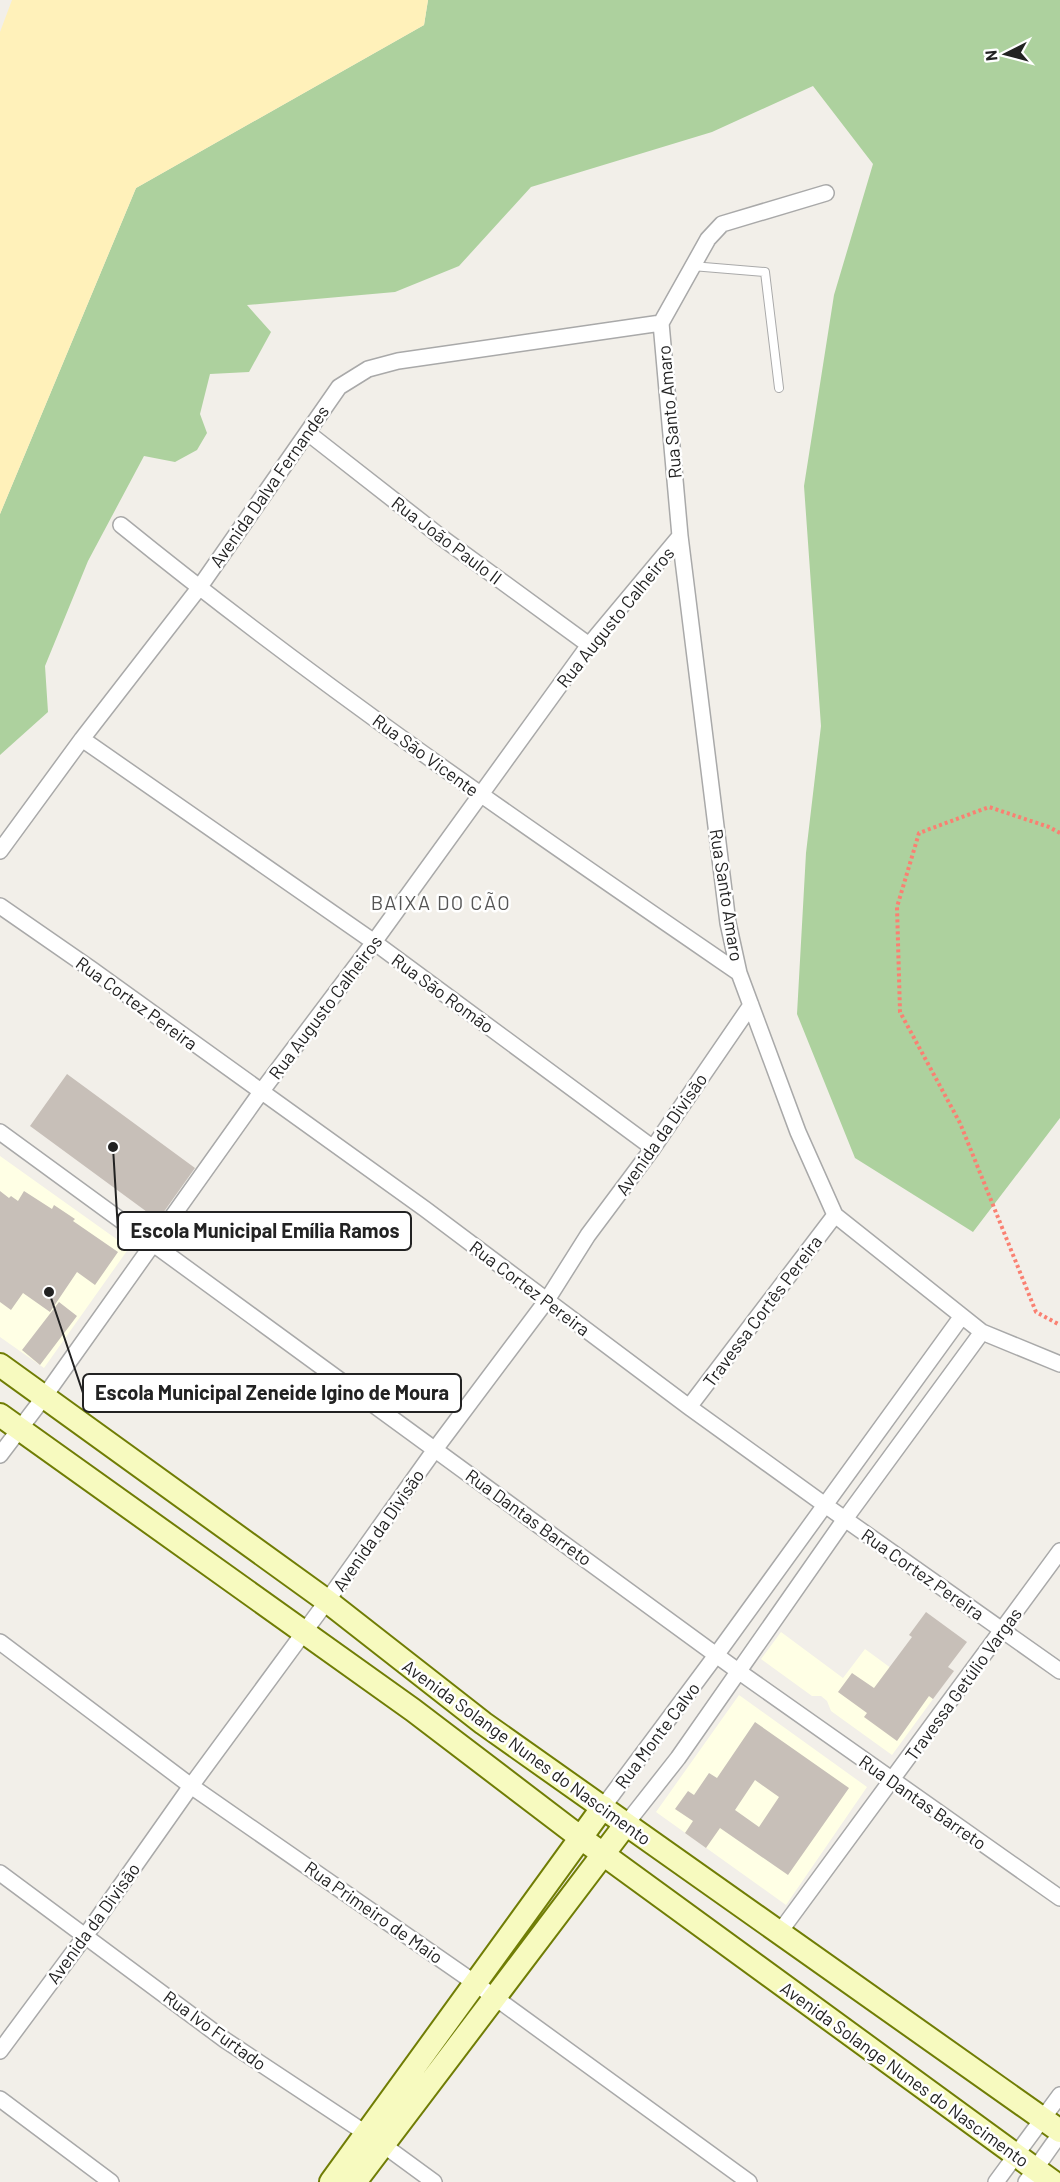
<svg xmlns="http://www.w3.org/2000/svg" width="1060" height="2182" viewBox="0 0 1060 2182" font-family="Barlow,sans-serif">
  <rect width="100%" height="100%" fill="#f2efe9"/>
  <!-- education -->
  <path fill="#ffffe5" d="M0 1156 129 1248 44 1368 0 1337Z
    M781 1632 843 1678 865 1649 933 1699 892 1755 831 1711 827 1701 821 1696H812L761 1659Z
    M739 1695 867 1787 786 1905 656 1812Z"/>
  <!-- forest -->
  <path fill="#add19e" d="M428 0H1060V1118L973 1232 855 1158 797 1014 806 853 821 726 804 486 834 295 873 164 813 86 712 132 531 187 459 266 395 292 247 305 271 332 249 372 210 374 200 414 207 433 197 450 175 462 144 456 88 561 45 666 48 712 0 755V514L136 188 424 25Z"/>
  <!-- sand -->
  <path fill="#fff1ba" d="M12 0H428L424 25 136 188 0 514V32Z"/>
  <!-- building -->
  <path fill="#c7bfb8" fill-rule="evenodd" d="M67 1074 195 1168 158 1220 30 1126Z
    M0 1191 9 1198 11 1196 18 1201 24 1191 52 1209 54 1205 75 1219 73 1221 118 1252 95 1285 77 1272 50 1312 23 1293 11 1310 0 1302Z
    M59 1302 77 1316 40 1365 22 1350Z
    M926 1612 967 1642 948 1667 954 1671 933 1699 929 1696 897 1741 864 1717 867 1713 838 1692 852 1673 874 1688 912 1637 909 1635Z
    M755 1722 849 1788 788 1875 720 1828 706 1848 685 1833 693 1821 675 1809 688 1791 694 1795 709 1773 717 1778ZM755 1780 779 1797 759 1827 735 1810Z"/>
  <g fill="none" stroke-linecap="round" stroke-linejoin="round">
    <!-- service casing -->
    <g stroke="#a9a9a9" stroke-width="10">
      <path id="service" d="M692 266 765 272 779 388"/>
    </g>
    <!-- minor casing -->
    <g stroke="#a9a9a9" stroke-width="18">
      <path id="minor" d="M661 323 680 536 728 923 739 973 798 1132 835 1215 982 1332 1060 1364
        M661 323 708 239 722 224 826 193
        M308 433 441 537 589 645
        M121 525C318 685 529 829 739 973
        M82 739 374 942 653 1148
        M0 851 82 739 199 588 339 387 368 369 398 361 661 323
        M0 906 91 969 425 1209 689 1407 825 1505 1060 1671
        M0 1132 738 1671 1060 1898
        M689 1407 835 1215
        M0 1455 44 1397 261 1092 374 942 589 645 680 536
        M0 1642 191 1786 475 1983 749 2182
        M603 1807 717 1654 962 1316
        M626 1824 678 1758 845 1519 982 1332
        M0 1873 225 2040 382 2144 434 2182
        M779 1933 1060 1551
        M0 2051 86 1935 191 1786 327 1601 436 1448 547 1300 588 1235 653 1148 751 1005
        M0 2099 111 2182
        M996 2182 1060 2095
        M1026 2182 1060 2134"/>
    </g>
    <!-- secondary casing -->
    <g stroke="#707d05" stroke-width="26">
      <path id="secondary" d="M0 1365 327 1601 483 1723 1060 2131
        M0 1415 413 1710 581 1838 1053 2182
        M331 2182 603 1807
        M355 2182 626 1824"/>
    </g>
    <!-- path -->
    <path stroke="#fa8072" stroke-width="4" stroke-dasharray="3 3" stroke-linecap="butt" d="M1060 833 1049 827 989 807 919 833 897 907 900 1012 960 1123 1036 1312 1060 1325"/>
    <!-- service -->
    <use href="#service" stroke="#fff" stroke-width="8"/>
    <!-- minor -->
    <use href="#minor" stroke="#fff" stroke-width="15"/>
    <!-- secondary -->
    <use href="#secondary" stroke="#f7fabf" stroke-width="22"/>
  </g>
  <g text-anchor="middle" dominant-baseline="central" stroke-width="5" stroke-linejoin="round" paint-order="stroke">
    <!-- street labels -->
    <g font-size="18" fill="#222" stroke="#fff">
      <text transform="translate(669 412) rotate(-95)">Rua Santo Amaro</text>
      <text transform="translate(269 486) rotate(-55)">Avenida Dalva Fernandes</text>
      <text transform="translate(447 540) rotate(37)">Rua João Paulo II</text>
      <text transform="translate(615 617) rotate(-51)">Rua Augusto Calheiros</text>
      <text transform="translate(426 755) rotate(36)">Rua São Vicente</text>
      <text transform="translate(727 895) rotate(81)">Rua Santo Amaro</text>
      <text transform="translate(443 993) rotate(36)">Rua São Romão</text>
      <text transform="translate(137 1003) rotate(36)">Rua Cortez Pereira</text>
      <text transform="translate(325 1007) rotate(-53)">Rua Augusto Calheiros</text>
      <text transform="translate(661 1134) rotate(-55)">Avenida da Divisão</text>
      <text transform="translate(530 1288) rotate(37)">Rua Cortez Pereira</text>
      <text transform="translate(762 1311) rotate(-53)">Travessa Cortês Pereira</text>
      <text transform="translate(529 1517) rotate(36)">Rua Dantas Barreto</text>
      <text transform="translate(378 1530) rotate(-55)">Avenida da Divisão</text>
      <text transform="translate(923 1574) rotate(35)">Rua Cortez Pereira</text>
      <text transform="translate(963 1684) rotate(-54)">Travessa Getúlio Vargas</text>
      <text transform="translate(657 1735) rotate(-53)">Rua Monte Calvo</text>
      <text transform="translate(527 1752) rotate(36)">Avenida Solange Nunes do Nascimento</text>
      <text transform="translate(923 1802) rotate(35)">Rua Dantas Barreto</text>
      <text transform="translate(374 1912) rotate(35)">Rua Primeiro de Maio</text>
      <text transform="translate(93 1923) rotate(-54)">Avenida da Divisão</text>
      <text transform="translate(215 2030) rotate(36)">Rua Ivo Furtado</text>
      <text transform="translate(905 2074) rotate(36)">Avenida Solange Nunes do Nascimento</text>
    </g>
    <!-- neighbourhood labels -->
    <g font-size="20" letter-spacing="1.5" fill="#555" stroke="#fff">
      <text x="441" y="902">BAIXA DO CÃO</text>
    </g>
  </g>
  <!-- callouts -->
  <path fill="none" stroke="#222" stroke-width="2" d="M113 1147L118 1231M49 1292L83 1393"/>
  <g fill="#222" stroke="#fff" stroke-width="2">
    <circle cx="113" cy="1147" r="6"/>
    <circle cx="49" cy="1292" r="6"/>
  </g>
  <g fill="#fff" stroke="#222" stroke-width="2">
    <rect x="118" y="1212" width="293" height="38" rx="6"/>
    <rect x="83" y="1374" width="378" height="38" rx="6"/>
  </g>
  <g font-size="20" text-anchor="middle" font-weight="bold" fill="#222">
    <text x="265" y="1238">Escola Municipal Emília Ramos</text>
    <text x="272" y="1400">Escola Municipal Zeneide Igino de Moura</text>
  </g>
  <!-- north arrow -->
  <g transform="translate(1006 54) rotate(264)" stroke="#ffffff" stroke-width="4.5" paint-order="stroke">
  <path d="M0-4.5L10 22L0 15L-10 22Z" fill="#222222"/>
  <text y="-9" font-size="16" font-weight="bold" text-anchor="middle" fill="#222222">N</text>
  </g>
</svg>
